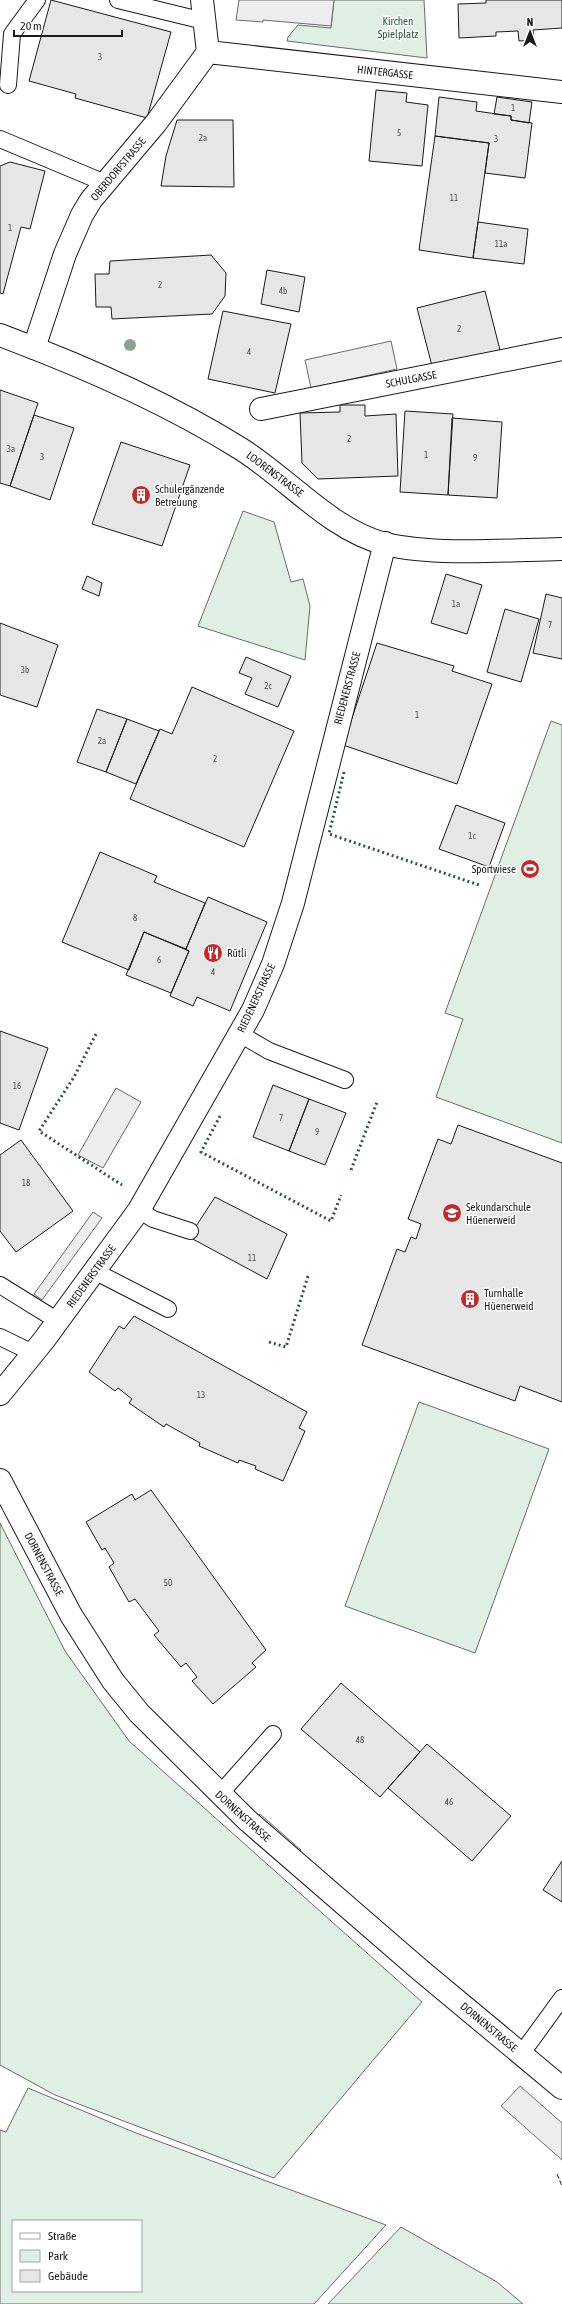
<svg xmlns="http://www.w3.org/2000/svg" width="562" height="2304" viewBox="0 0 562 2304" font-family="'Asap Condensed',sans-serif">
  <rect width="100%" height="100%" fill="#fff"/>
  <!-- green -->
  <path fill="#e0efe3" stroke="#6a6a6a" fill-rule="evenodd" d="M334 0H424L427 58 287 41 288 37 298 25 331 28Z
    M243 511 274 522 291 582 303 579 310 606 305 660 198 626Z
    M551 721 562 725V1143L436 1097 463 1019 445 1013Z
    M419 1402 549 1449 475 1653 345 1606Z
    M0 1523 65 1651 129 1741 422 2002 274 2178 55 2095 0 2065Z
    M28 2088 136 2133 386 2225 314 2304H0V2130L6 2132ZM13 2221H141V2291H13Z
    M401 2227 497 2282 523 2304H328Z"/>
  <!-- parking -->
  <path fill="#ededed" stroke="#6a6a6a" d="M239 0H334L331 26 263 20V22L236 20Z
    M391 341 397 369 311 388 305 360Z
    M116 1088 141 1102 103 1168 78 1155Z
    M93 1212 102 1218 42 1300 34 1294Z
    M260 1814 301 1850 295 1856 254 1821Z
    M520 2086 562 2123V2160L501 2106Z"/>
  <!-- building -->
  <path fill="#e6e6e6" stroke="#1a1a1a" d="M51 0 171 32 147 118 75 98 76 94 29 81Z
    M486 0H562V28L533 30 534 40 519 41 518 31 496 32V36L459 38 458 4 486 3Z
    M376 90 407 93 406 102 428 105 422 166 369 161Z
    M439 97 477 102 476 111 511 116V120L532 123 525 178 485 173 489 143 435 136Z
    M497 97 532 102 529 123 511 120V116L494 114Z
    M177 120H233L234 187 161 186 166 156Z
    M435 136 489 143 473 258 419 250Z
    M10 162 45 171 30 229 21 227 3 294 0 293V166Z
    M478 222 528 229 524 264 473 258Z
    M211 255 226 273 225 296 212 314 112 319 111 307H96L95 274H109L110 261Z
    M267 270 305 277 299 312 261 304Z
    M485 291 500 350 432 366 417 308Z
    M223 311 291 324 275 393 208 379Z
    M0 390 38 403 10 486 0 483Z
    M340 405H365V416L396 414 398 476 318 479 302 463 300 413 340 412Z
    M405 411 453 414 448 495 400 492Z
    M34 415 74 428 50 500 10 486Z
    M452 418 502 422 497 498 448 495Z
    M121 442 190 465 162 546 92 524Z
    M446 574 482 585 467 634 431 623Z
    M87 576 102 583 99 596 82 589Z
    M546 594 562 598V659L533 653Z
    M505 609 539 619 521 682 487 672Z
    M0 623 58 645 37 707 0 695Z
    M377 643 454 666 452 671 492 684 457 784 343 745Z
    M246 657 291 676 278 707 245 694 252 678 239 673Z
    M192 687 294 731 244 847 130 799 160 729 172 734Z
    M97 709 127 719 106 772 77 762Z
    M127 719 159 731 136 784 106 772Z
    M456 805 505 823 489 867 439 849Z
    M100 852 157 876 154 882 205 903 186 949 144 932 129 970 62 942Z
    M208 897 267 922 230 1011 197 997 193 1006 170 996 189 951 186 949Z
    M144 932 189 951 171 993 126 975Z
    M0 1031 48 1048 19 1130 0 1123Z
    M273 1085 309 1099 289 1151 253 1137Z
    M309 1099 346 1113 325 1165 289 1151Z
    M458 1125 562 1163V1402L520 1386 515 1401 362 1345 397 1249 405 1252 411 1237 416 1239 421 1224 408 1219 438 1139 451 1144Z
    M21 1140 73 1211 16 1252 0 1231V1155Z
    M215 1197 287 1234 267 1279 189 1237Z
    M134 1316 307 1412 299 1428 305 1431 283 1481 255 1469 256 1466 239 1460 238 1463 199 1446 200 1443 166 1424 164 1427 129 1403 132 1399 118 1388 115 1391 89 1372 119 1326 124 1329Z
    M151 1490 266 1650 252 1663 256 1667 213 1704 192 1681 197 1677 186 1663 181 1667 154 1635 159 1631 135 1599 129 1602 109 1567 114 1563 105 1548 102 1550 86 1522 132 1494 135 1500Z
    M341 1683 420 1752 380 1797 301 1729Z
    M427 1744 511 1816 472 1861 388 1788Z
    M562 1861V1902L543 1890Z"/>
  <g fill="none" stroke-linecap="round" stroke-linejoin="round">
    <!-- lane casing -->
    <g stroke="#1a1a1a" stroke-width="18">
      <path id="lane" d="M118 0 204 21
        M8 85 12 34 37 0
        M0 139 105 183
        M240 1034 269 1051 345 1080
        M139 1210 153 1219 190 1231
        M94 1271 168 1309
        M0 1285 58 1321
        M0 1337 33 1353
        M219 1795 273 1734
        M522 2053 562 1998"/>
    </g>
    <!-- street casing -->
    <g stroke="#1a1a1a" stroke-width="24">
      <path id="street" d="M208 52 562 92
        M34 348 65 254 82 215 91 200 156 123 208 52 202 0
        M261 409 562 349
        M0 1394 44 1340 139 1210 253 1010 273 964 293 903 385 543
        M0 1480 71 1615 113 1681 139 1713 247 1820 419 1969 562 2088"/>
    </g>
    <!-- secondary casing -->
    <g stroke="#1a1a1a" stroke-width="24">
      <path id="secondary" d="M0 335C83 366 166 402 241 449 289 479 329 529 385 544 437 556 508 550 562 549"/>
    </g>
    <!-- lane -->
    <use href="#lane" stroke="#fff" stroke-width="16"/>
    <!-- street -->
    <use href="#street" stroke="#fff" stroke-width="22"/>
    <!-- secondary -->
    <use href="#secondary" stroke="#fff" stroke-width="22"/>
    <!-- hedge -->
    <path stroke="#2b5a34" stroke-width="3" stroke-dasharray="2 3" stroke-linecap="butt" d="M344 772 329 834 479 885
      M96 1034 74 1077 39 1131 122 1185
      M220 1116 201 1152 331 1221 341 1195
      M351 1170 377 1102
      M269 1342 286 1347 308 1276"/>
    <!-- fence -->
    <path stroke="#1a1a1a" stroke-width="1" stroke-dasharray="5 2" stroke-linecap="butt" d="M557 2174 562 2186"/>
  </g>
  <!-- trees -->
  <circle fill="#8aa48f" cx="130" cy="345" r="6"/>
  <!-- icons -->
  <defs>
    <g id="building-disc" transform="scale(1)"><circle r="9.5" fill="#c62828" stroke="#fff"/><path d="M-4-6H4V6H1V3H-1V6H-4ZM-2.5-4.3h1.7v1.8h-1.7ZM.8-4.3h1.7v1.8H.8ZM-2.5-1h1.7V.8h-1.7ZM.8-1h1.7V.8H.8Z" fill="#fff"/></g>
    <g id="stadium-disc" transform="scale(1)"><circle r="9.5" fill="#c62828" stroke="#fff"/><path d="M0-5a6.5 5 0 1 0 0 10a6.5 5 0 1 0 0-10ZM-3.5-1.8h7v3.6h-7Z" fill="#fff"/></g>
    <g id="restaurant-disc" transform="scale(1)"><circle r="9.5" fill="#c62828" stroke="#fff"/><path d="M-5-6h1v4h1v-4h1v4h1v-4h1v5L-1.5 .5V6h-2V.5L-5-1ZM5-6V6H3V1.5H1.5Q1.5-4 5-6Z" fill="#fff"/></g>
    <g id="school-disc" transform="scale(1)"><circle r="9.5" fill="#c62828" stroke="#fff"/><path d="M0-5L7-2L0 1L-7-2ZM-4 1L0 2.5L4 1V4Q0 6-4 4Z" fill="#fff"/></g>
  </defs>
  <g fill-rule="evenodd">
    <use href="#building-disc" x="141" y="495"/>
    <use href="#stadium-disc" x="530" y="869"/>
    <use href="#restaurant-disc" x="213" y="953"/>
    <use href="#school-disc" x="452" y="1213"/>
    <use href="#building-disc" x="470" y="1299"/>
  </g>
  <g text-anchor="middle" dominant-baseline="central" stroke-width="3" stroke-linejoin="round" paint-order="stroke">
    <!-- number labels -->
    <g font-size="9" fill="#4d4d4d">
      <text x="100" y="57">3</text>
      <text x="513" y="108">1</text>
      <text x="399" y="133">5</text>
      <text x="203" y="138">2a</text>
      <text x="496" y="139">3</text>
      <text x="454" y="198">11</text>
      <text x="10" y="228">1</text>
      <text x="501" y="244">11a</text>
      <text x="160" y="285">2</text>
      <text x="283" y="291">4b</text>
      <text x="459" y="329">2</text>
      <text x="249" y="352">4</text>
      <text x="349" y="439">2</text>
      <text x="11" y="449">3a</text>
      <text x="426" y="455">1</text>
      <text x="42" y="457">3</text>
      <text x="475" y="458">9</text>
      <text x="456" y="604">1a</text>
      <text x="550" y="625">7</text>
      <text x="25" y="670">3b</text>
      <text x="268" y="686">2c</text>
      <text x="417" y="715">1</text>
      <text x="102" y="741">2a</text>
      <text x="215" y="759">2</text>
      <text x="472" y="836">1c</text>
      <text x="135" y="918">8</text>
      <text x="159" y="960">6</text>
      <text x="213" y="972">4</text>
      <text x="17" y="1086">16</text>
      <text x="281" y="1118">7</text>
      <text x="317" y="1132">9</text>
      <text x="26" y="1183">18</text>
      <text x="252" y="1258">11</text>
      <text x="201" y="1395">13</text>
      <text x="168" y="1583">50</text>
      <text x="360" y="1740">48</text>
      <text x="449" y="1802">46</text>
    </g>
    <!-- park labels -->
    <g font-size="11" fill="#2b5a34" stroke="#fff">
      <text x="398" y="21">Kirchen<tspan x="398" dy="13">Spielplatz</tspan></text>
    </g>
    <!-- street labels -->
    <g font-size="11" fill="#1a1a1a" stroke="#fff">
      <text transform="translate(385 72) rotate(6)">HINTERGASSE</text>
      <text transform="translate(118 169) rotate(-50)">OBERDORFSTRASSE</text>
      <text transform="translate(411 379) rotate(-11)">SCHULGASSE</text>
      <text transform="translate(275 474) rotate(37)">LOORENSTRASSE</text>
      <text transform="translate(347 688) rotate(-75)">RIEDENERSTRASSE</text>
      <text transform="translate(256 998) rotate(-65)">RIEDENERSTRASSE</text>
      <text transform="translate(91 1276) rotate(-54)">RIEDENERSTRASSE</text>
      <text transform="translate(44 1564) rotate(62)">DORNENSTRASSE</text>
      <text transform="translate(243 1816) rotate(42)">DORNENSTRASSE</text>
      <text transform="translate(489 2027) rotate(40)">DORNENSTRASSE</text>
    </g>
    <!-- poi labels -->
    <g font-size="11" fill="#1a1a1a" stroke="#fff" text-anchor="start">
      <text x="155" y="489">Schulergänzende<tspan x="155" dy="13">Betreuung</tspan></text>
      <text x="516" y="869" text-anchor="end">Sportwiese</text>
      <text x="227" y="953">Rütli</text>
      <text x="466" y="1207">Sekundarschule<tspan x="466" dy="13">Hüenerweid</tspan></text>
      <text x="484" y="1293">Turnhalle<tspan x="484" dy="13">Hüenerweid</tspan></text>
    </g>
  </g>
  <!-- legend -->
  <rect x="12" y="2220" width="130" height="72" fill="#ffffff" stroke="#a3a3a3"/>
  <rect x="20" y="2233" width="20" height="6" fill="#ffffff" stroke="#a3a3a3"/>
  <text x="48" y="2240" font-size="12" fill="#1a1a1a">Straße</text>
  <rect x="20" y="2250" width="20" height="12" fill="#e0efe3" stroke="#a3a3a3"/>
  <text x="48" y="2260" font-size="12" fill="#1a1a1a">Park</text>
  <rect x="20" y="2270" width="20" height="12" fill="#e6e6e6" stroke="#a3a3a3"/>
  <text x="48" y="2280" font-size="12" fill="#1a1a1a">Gebäude</text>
  <!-- north arrow -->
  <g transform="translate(530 32)" stroke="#ffffff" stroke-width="3" paint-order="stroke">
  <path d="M0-3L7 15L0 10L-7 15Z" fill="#1a1a1a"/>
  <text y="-6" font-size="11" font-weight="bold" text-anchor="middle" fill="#1a1a1a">N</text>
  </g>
  <!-- scale -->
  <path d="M14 30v6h108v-6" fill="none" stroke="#1a1a1a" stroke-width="2"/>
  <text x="20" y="30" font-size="12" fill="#1a1a1a" stroke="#ffffff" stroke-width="3" paint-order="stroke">20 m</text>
</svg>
